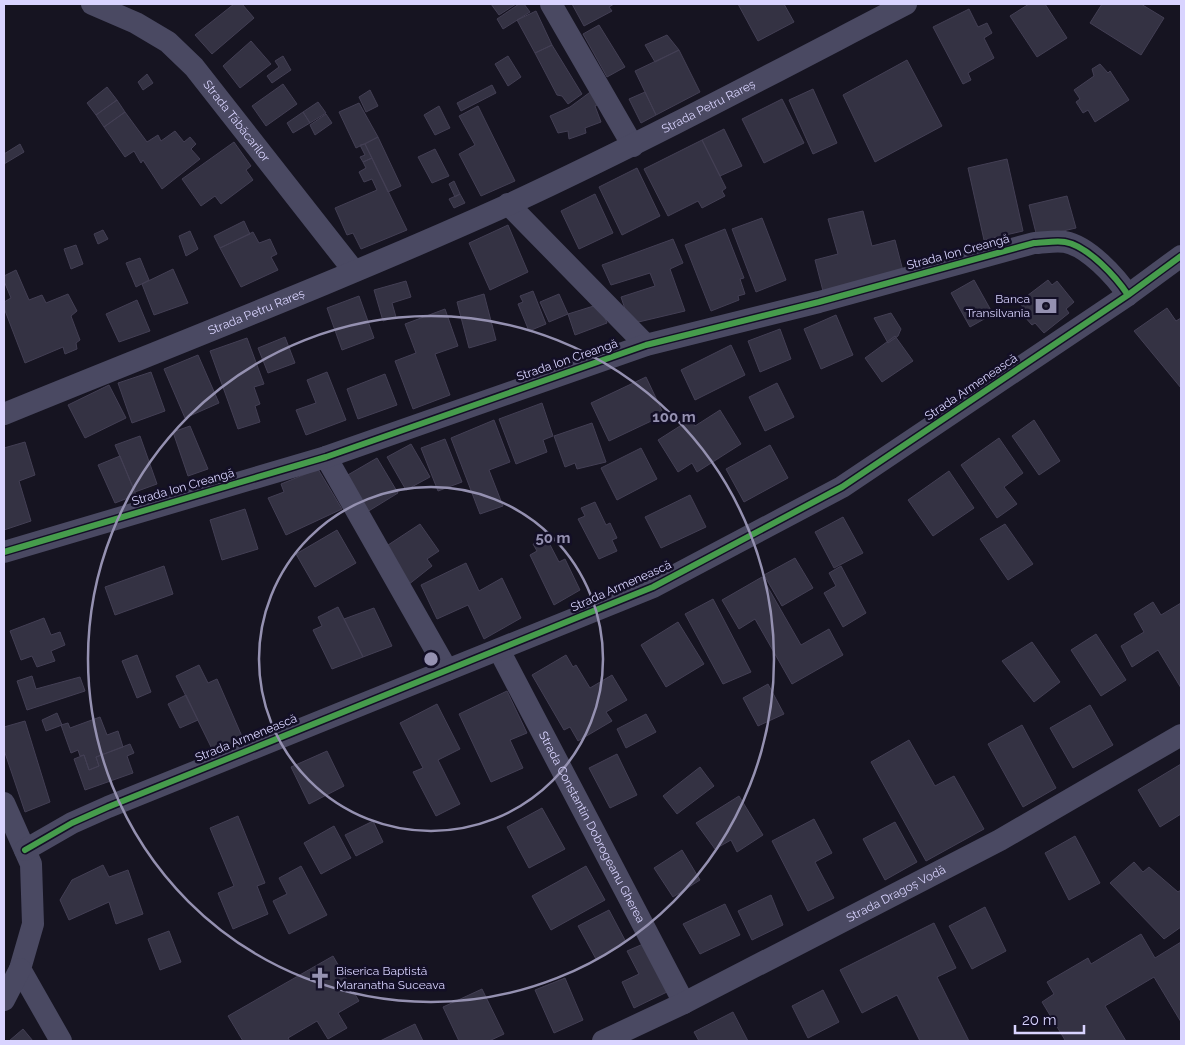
<svg xmlns="http://www.w3.org/2000/svg" width="1185" height="1045" viewBox="0 0 1185 1045" font-family="Raleway,sans-serif">
  <rect width="100%" height="100%" fill="#161421"/>
  <!-- building -->
  <path fill="#343243" stroke="#433f54" d="M234 4H242L254 18 212 54 195 35Z
    M491 4H516L499 15Z
    M519 4H524L530 12 503 29 497 19Z
    M572 4H614L609 7 612 11 584 26Z
    M738 4H784L794 22 758 41Z
    M1029 4H1045L1067 38 1037 57 1010 16Z
    M1102 4H1141L1164 18 1141 55 1090 23Z
    M969 9 978 27 987 23 992 33 984 38 994 58 968 73 971 80 963 84 933 27Z
    M536 11 552 45 535 53 517 20Z
    M599 25 625 67 607 77 583 34Z
    M667 35 679 50 655 62 645 45Z
    M251 41 271 64 240 88 223 66Z
    M552 45 582 94 568 104 562 96 557 95 535 53Z
    M679 50 700 92 656 115 635 71Z
    M283 56 291 70 272 83 267 76 279 67 275 61Z
    M508 56 521 77 508 86 495 64Z
    M907 60 942 126 875 162 843 95Z
    M1100 64 1108 73 1110 71 1129 100 1095 122 1088 110 1083 113 1076 102 1080 99 1074 90 1094 76 1092 69Z
    M147 74 153 83 143 90 138 82Z
    M283 84 297 104 266 126 252 106Z
    M492 85 496 93 461 111 457 103Z
    M107 87 117 100 96 115 87 103Z
    M813 89 837 143 813 154 789 100Z
    M370 90 378 106 366 112 359 97Z
    M593 90 599 104 595 106 601 122 585 128 586 133 569 139 568 131 558 133 550 116 570 107Z
    M645 92 656 115 641 123 629 99Z
    M782 99 804 143 764 163 742 119Z
    M117 100 125 112 104 127 96 115Z
    M318 102 326 113 310 123 303 112Z
    M359 103 378 137 356 148 339 112Z
    M439 106 450 128 435 135 424 115Z
    M478 106 515 181 481 196 459 154 475 145 459 116Z
    M125 112 147 142 158 135 161 141 175 131 184 142 190 137 196 144 191 149 200 159 162 189 143 160 141 163 134 151 125 157 104 127Z
    M303 112 310 123 293 133 287 123Z
    M326 114 332 123 315 135 310 125Z
    M724 129 742 166 720 176 702 140Z
    M378 137 401 186 388 192 365 144Z
    M702 140 726 188 722 191 725 196 702 208 698 201 668 216 644 169Z
    M234 142 251 166 246 170 253 180 221 204 215 196 201 206 182 179Z
    M20 144 24 152 4 164V154Z
    M365 144 372 158 363 162 360 157 365 155 360 145Z
    M435 149 449 176 432 183 418 157Z
    M372 158 407 230 361 249 353 233 347 235 335 208 377 190 372 179 364 182 359 172 366 168 363 162Z
    M1007 159 1023 231 984 240 968 168Z
    M637 168 660 216 622 235 599 187Z
    M454 181 460 194 455 197 449 184Z
    M460 194 465 203 454 208 449 199Z
    M595 194 613 233 579 249 561 211Z
    M1067 196 1076 228 1037 237 1029 205Z
    M863 211 872 246 895 240 903 271 823 291 815 260 838 254 828 219Z
    M762 218 786 280 756 292 732 229Z
    M244 221 250 234 220 248 214 236Z
    M508 225 528 272 490 290 469 243Z
    M725 229 744 278 740 279 745 294 738 296 739 300 711 311 685 245Z
    M103 230 108 239 98 244 94 234Z
    M190 231 198 249 186 256 179 236Z
    M253 232 259 243 270 239 277 254 271 257 278 270 241 287 220 248Z
    M673 239 683 263 670 269 685 311 630 324 621 297 655 286 650 273 611 285 602 265Z
    M76 245 83 264 71 269 64 249Z
    M140 258 149 280 136 287 126 263Z
    M173 269 188 303 154 315 142 284Z
    M16 270 29 300 42 295 46 303 68 294 77 311 71 316 80 340 76 343 77 349 65 354 63 347 25 363 4 308V302L11 298 4 281V276Z
    M974 280 993 314 970 327 951 293Z
    M1048 280 1052 285 1057 281 1074 302 1066 309 1069 313 1044 333 1035 323 1032 325 1024 316 1027 313 1019 302Z
    M406 281 411 297 392 303 396 317 383 321 374 290Z
    M533 291 546 324 529 331 518 304 523 302 520 296Z
    M484 294 496 340 469 348 457 302Z
    M559 294 568 314 549 322 540 302Z
    M359 296 374 338 342 350 327 308Z
    M137 300 150 331 119 342 106 314Z
    M600 304 607 323 575 335 568 314Z
    M1167 308 1176 321 1181 318V388L1134 331Z
    M445 309 458 346 435 354 450 395 413 409 395 361 416 353 405 324Z
    M891 313 901 329 898 336 888 343 874 318Z
    M836 315 853 355 821 369 804 329Z
    M780 329 791 359 760 372 748 341Z
    M895 336 913 361 882 382 865 358Z
    M285 337 295 363 268 373 258 348Z
    M247 338 264 384 254 387 260 404 255 406 260 422 238 429 210 351Z
    M731 345 745 375 695 400 681 370Z
    M198 355 219 403 185 418 164 369Z
    M151 372 165 411 132 423 118 383Z
    M327 372 346 420 306 435 296 410 316 403 307 380Z
    M385 374 397 405 358 419 347 389Z
    M646 377 664 415 609 441 591 403Z
    M777 383 794 417 765 431 749 397Z
    M109 385 126 418 85 438 68 405Z
    M542 403 553 436 543 440 547 452 516 464 499 419Z
    M720 410 741 444 697 472 692 463 678 472 658 440 691 419 695 426Z
    M494 420 510 462 489 470 503 506 480 514 451 438Z
    M1034 420 1060 461 1039 475 1012 436Z
    M592 423 606 462 577 469 575 463 565 467 554 436Z
    M190 426 208 469 188 476 173 432Z
    M140 436 157 484 135 492 115 445Z
    M999 438 1023 473 1004 487 1017 504 997 518 961 465Z
    M445 439 462 482 438 491 421 448Z
    M25 442 35 475 19 481 31 521 4 530V448Z
    M411 444 430 477 406 490 387 457Z
    M770 445 788 478 744 502 726 469Z
    M641 448 657 479 617 500 601 468Z
    M120 456 136 495 115 503 98 465Z
    M377 458 398 493 367 512 346 476Z
    M318 469 342 509 286 535 268 498 284 492 281 484Z
    M949 471 974 508 933 536 908 500Z
    M690 495 706 527 661 548 645 517Z
    M595 502 606 525 610 523 617 538 612 540 617 551 599 559 578 519 585 516 581 508Z
    M245 509 258 549 222 560 210 520Z
    M843 517 863 553 834 568 815 532Z
    M420 524 439 551 427 559 432 566 408 585 385 547Z
    M1005 524 1033 564 1008 580 980 539Z
    M337 530 356 563 315 587 296 554Z
    M546 537 559 562 565 559 580 590 554 605 530 555 537 551 533 544Z
    M795 558 813 588 782 606 764 575Z
    M466 563 479 591 502 578 521 618 484 639 468 605 437 619 421 585Z
    M164 566 173 594 115 615 105 587Z
    M841 566 866 613 843 627 824 593 836 586 829 573Z
    M762 577 801 645 829 629 843 655 792 684 755 619 739 629 722 600Z
    M713 599 751 672 723 684 685 614Z
    M1153 602 1161 615 1181 603V688L1158 650 1132 667 1121 646 1144 632 1134 614Z
    M338 607 363 657 332 669 313 630 322 626 318 617Z
    M374 608 392 646 363 657 344 619Z
    M44 618 51 635 60 632 65 645 51 651 55 661 37 667 32 656 21 660 10 631Z
    M678 622 704 664 666 687 641 645Z
    M1096 634 1126 680 1101 696 1071 650Z
    M1032 642 1060 682 1034 702 1002 661Z
    M137 655 151 692 137 698 122 661Z
    M566 655 573 667 576 665 590 688 612 675 627 700 606 712 612 721 578 741 570 727 564 730 532 675Z
    M199 665 208 683 217 679 244 741 214 753 176 676Z
    M32 676 36 689 80 677 85 691 27 710 17 681Z
    M768 684 784 714 758 726 743 698Z
    M507 691 527 733 510 740 523 768 491 782 459 714Z
    M186 695 198 720 180 728 168 704Z
    M437 704 460 749 438 760 460 804 436 816 413 772 423 768 400 723Z
    M1090 705 1113 745 1073 768 1050 728Z
    M57 713 62 725 46 731 42 720Z
    M646 714 656 732 626 748 617 729Z
    M100 717 107 735 118 731 123 747 96 757 99 766 89 770 84 755 80 756 78 750 71 753 61 725 68 723 70 728Z
    M25 721 50 802 25 812 4 750V727Z
    M1022 725 1056 788 1023 807 988 744Z
    M909 740 935 786 954 776 984 829 926 861 871 762Z
    M130 744 134 753 127 756 133 773 85 790 74 759 84 755 89 770 99 766 96 757Z
    M327 751 344 786 309 804 291 767Z
    M617 754 637 795 610 808 589 768Z
    M1181 764V814L1160 827 1138 790Z
    M700 767 714 786 677 814 663 796Z
    M739 796 763 835 737 852 731 840 715 849 696 823Z
    M542 808 565 849 529 868 507 827Z
    M238 816 265 883 257 886 268 914 233 929 218 893 234 886 210 828Z
    M814 819 832 853 815 862 834 898 808 911 772 841Z
    M373 821 383 842 356 856 345 835Z
    M895 822 917 862 885 880 863 839Z
    M334 826 351 858 321 874 304 843Z
    M1075 836 1100 883 1069 900 1045 853Z
    M682 850 700 880 673 897 654 868Z
    M1134 862 1143 872 1149 867 1178 892 1181 890V927L1164 939 1110 883Z
    M103 865 109 877 128 870 143 914 116 924 109 902 69 920 60 900 72 880Z
    M301 866 327 915 289 934 273 901 287 894 279 878Z
    M586 866 605 900 551 930 532 896Z
    M771 895 783 925 752 940 738 911Z
    M725 904 740 935 700 954 683 924Z
    M985 907 1006 951 972 969 949 926Z
    M609 910 626 942 596 959 578 926Z
    M934 923 956 968 937 977 969 1041H920L897 995 862 1013 840 970Z
    M169 931 181 962 160 970 148 939Z
    M1141 934 1155 958 1181 942V1022L1154 977 1105 1006 1126 1041H1063L1065 1040 1042 1002 1054 994 1047 982 1088 958 1091 964Z
    M643 944 667 992 634 1008 622 982 639 974 627 951Z
    M333 956 359 1001 338 1013 347 1028 328 1039 317 1021 288 1038 290 1041H243L228 1016Z
    M565 978 583 1020 554 1033 535 990Z
    M482 989 504 1034 489 1041H459L443 1007Z
    M823 990 839 1022 808 1038 792 1006Z
    M733 1012 748 1041H699L694 1032Z
    M415 1024 423 1041H380Z
    M23 1029 33 1041H9Z"/>
  <g fill="none" stroke-linecap="round" stroke-linejoin="round">
    <!-- minor -->
    <g stroke="#4a4962" stroke-width="22">
      <path id="s1" d="M92 4 136 23 168 42 194 67 354 271"/>
      <path d="M551 4 633 146"/>
      <path d="M508 204 646 345"/>
      <path id="s2" d="M4 414C173 345 344 279 510 204 644 142 775 72 906 4"/>
      <path d="M326 457 447 670"/>
      <path d="M4 552 326 457 646 345 819 302 1034 243C1043 243 1056 240 1065 242 1088 246 1116 277 1128 295"/>
      <path id="s3" d="M499 650 684 1003"/>
      <path d="M4 803 31 864 33 924 20 969 61 1041"/>
      <path d="M25 850 72 823 108 807 653 587 842 487 1128 295 1181 256"/>
      <path d="M4 1000 20 969"/>
      <path id="s4" d="M603 1041 684 1003 1000 840 1181 735"/>
    </g>
    <!-- cycleway casing -->
    <g stroke="#130f26" stroke-width="9">
      <path id="cycleway" d="M4 552 326 457 646 345 819 302 1034 243C1043 243 1056 240 1065 242 1088 246 1116 277 1128 295
        M25 850 72 823 108 807 653 587 842 487 1128 295 1181 256"/>
    </g>
    <!-- cycleway -->
    <use href="#cycleway" stroke="#469c4c" stroke-width="6"/>
  </g>
  <!-- distance rings -->
  <g fill="none" stroke="#9591b1" stroke-width="2.5">
    <circle cx="431" cy="659" r="172"/>
    <circle cx="431" cy="659" r="343"/>
  </g>
  <!-- icons -->
  <defs>
    <g id="bank-bare" transform="scale(1.725)"><path d="M-6-4H6V4H-6ZM0-2.3a2.3 2.3 0 1 0 0 4.6a2.3 2.3 0 1 0 0-4.6Z" fill="#9591b1" stroke="#130f26" stroke-width="2.5" paint-order="stroke"/></g>
    <g id="church-bare" transform="scale(1.725)"><path d="M-1.2-6h2.4v3.5h3.3v2.4h-3.3V6h-2.4V-.1h-3.3v-2.4h3.3Z" fill="#9591b1" stroke="#130f26" stroke-width="2.5" paint-order="stroke"/></g>
  </defs>
  <g fill-rule="evenodd">
    <use href="#bank-bare" x="1046" y="306"/>
    <use href="#church-bare" x="320" y="978"/>
  </g>
  <g text-anchor="middle" dominant-baseline="central" stroke-width="5" stroke-linejoin="round" paint-order="stroke">
    <!-- street labels -->
    <g font-size="12" fill="#d9d4ff" stroke="#130f26">
      <text stroke="none"><textPath href="#s2" startOffset="769">Strada Petru Rareș</textPath></text>
      <text stroke="none"><textPath href="#s1" startOffset="190">Strada Tăbăcarilor</textPath></text>
      <text transform="translate(958 252) rotate(-15)">Strada Ion Creangă</text>
      <text stroke="none"><textPath href="#s2" startOffset="272">Strada Petru Rareș</textPath></text>
      <text transform="translate(567 360) rotate(-19)">Strada Ion Creangă</text>
      <text transform="translate(971 387) rotate(-34)">Strada Armenească</text>
      <text transform="translate(183 487) rotate(-16)">Strada Ion Creangă</text>
      <text transform="translate(621 586) rotate(-24)">Strada Armenească</text>
      <text transform="translate(246 738) rotate(-22)">Strada Armenească</text>
      <text stroke="none"><textPath href="#s3" startOffset="200">Strada Constantin Dobrogeanu Gherea</textPath></text>
      <text stroke="none"><textPath href="#s4" startOffset="328">Strada Dragoș Vodă</textPath></text>
    </g>
    <!-- poi labels -->
    <g font-size="12" fill="#d9d4ff" stroke="#130f26" text-anchor="end">
      <text x="1030" y="299">Banca<tspan x="1030" dy="14">Transilvania</tspan></text>
      <text x="336" y="971" text-anchor="start">Biserica Baptistă<tspan x="336" dy="14">Maranatha Suceava</tspan></text>
    </g>
  </g>
  <circle cx="431" cy="659" r="8" fill="#9591b1" stroke="#130f26" stroke-width="2.5"/>
  <g font-size="15" text-anchor="middle" font-weight="bold" fill="#9591b1" stroke="#130f26" stroke-width="5" stroke-linejoin="round" paint-order="stroke">
    <text x="674" y="422">100 m</text>
    <text x="553" y="543">50 m</text>
  </g>
  <!-- border -->
  <rect width="1185" height="1045" fill="none" stroke="#d9d4ff" stroke-width="10"/>
  <!-- scale -->
  <path d="M1015 1025v8h69v-8" fill="none" stroke="#d9d4ff" stroke-width="2.5"/>
  <text x="1022" y="1025" font-size="15" fill="#d9d4ff" stroke="#130f26" stroke-width="4" paint-order="stroke">20 m</text>
</svg>
